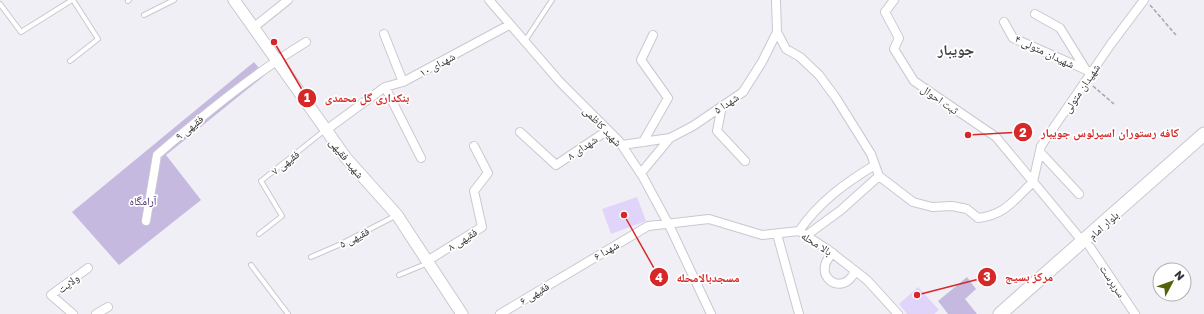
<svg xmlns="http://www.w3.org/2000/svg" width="1204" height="314" viewBox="0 0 1204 314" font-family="'Golos Text','Noto Naskh Arabic',sans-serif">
  <rect width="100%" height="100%" fill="#f1eff6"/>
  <!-- green -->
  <path fill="#c6b9e0" d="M254 62 265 75 166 155 201 200 119 265 72 212Z
    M967 277 976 289 965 299 977 314H948L938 301Z"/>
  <!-- building -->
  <path fill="#e0d4fa" d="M637 197 646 221 611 234 602 209Z
    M918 287 939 310 934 314H907L899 304Z"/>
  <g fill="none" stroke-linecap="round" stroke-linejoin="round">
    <!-- lane casing -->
    <g stroke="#cac8cf" stroke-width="6">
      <path id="lane" d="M128 1 129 0
        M0 4 21 32 72 0
        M144 15 174 0
        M525 41 552 0
        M70 61 98 39 73 0
        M259 234 282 216 261 181 325 130
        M311 257 341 244 397 215
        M251 265 288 314
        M399 275 428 263"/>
    </g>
    <!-- street casing -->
    <g stroke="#cac8cf" stroke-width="10">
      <path id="street" d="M489 0 560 82 619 141 643 177 670 227 711 314
        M776 0 777 32 786 49 800 57 819 75 836 98 871 154 879 176 913 202 932 207 952 206 967 209 978 218C1005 215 1014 200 1033 182
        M894 0 885 12 899 38 894 49 914 81 996 137 1083 242
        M1035 14 1060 28 1086 70
        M1004 22 1013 38 1091 72
        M253 28 288 0
        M384 34 403 82
        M385 87 421 158
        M722 106 717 131 745 161
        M326 130 385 87 403 82 509 25
        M520 132 556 165 608 130
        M643 142 668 98 641 60 653 35
        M622 145 670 138
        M1040 152 1079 194
        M641 173 670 138 693 126 743 92 762 62 777 32
        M1033 182 1041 146 1111 44 1144 0
        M146 221 157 155C204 114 253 74 306 42
        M799 231C819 202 845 183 875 165
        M777 234 799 314
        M807 235 841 210 879 176
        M1090 247 1135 314
        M833 253C809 275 843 299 855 271
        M427 261 482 227 474 191 488 173 474 146
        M73 314 51 295 88 268
        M96 314 108 307
        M500 314 648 226 709 219 762 235 799 231 827 249 867 280 898 314"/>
    </g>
    <!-- secondary casing -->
    <g stroke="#cac8cf" stroke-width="13">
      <path id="secondary" d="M234 0 346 158 397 215 462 314"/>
    </g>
    <!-- primary casing -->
    <g stroke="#cac8cf" stroke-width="15">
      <path id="primary" d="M1000 314 1204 134"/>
    </g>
    <!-- path -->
    <path stroke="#a8a7ac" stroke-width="1.5" stroke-dasharray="4 2" stroke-linecap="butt" d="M1150 5 1176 35
      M1093 86 1114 104"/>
    <!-- lane -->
    <use href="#lane" stroke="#fff" stroke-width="4"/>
    <!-- street -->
    <use href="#street" stroke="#fff" stroke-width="8"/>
    <!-- secondary -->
    <use href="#secondary" stroke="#fff" stroke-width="11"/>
    <!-- primary -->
    <use href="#primary" stroke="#fff" stroke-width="13"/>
  </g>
  <g text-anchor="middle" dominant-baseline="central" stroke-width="3.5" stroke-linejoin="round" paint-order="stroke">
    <!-- street labels -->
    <g font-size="11" fill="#363638" stroke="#fff">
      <text transform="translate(1045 51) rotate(25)">شهیدان متولی ۴</text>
      <text transform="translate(437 64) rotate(-28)">شهدای ۱۰</text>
      <text transform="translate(1081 88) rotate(-56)">شهیدان متولی</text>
      <text transform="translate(940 99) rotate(35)">ثبت احوال</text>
      <text transform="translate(726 103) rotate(-34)">شهدا ۵</text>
      <text transform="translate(603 126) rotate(46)">شهید کاظمی</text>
      <text transform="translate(189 127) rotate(-39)">فقیهی ۹</text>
      <text transform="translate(582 147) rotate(-34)">شهدای ۸</text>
      <text transform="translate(347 158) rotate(51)">شهید فقیهی</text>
      <text transform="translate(285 162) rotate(-38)">فقیهی ۷</text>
      <text transform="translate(1103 225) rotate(-42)">بلوار امام</text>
      <text transform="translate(354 237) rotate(-27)">فقیهی ۵</text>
      <text transform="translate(462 239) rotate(-32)">فقیهی ۸</text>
      <text transform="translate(817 243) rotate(33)">بالا محله</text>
      <text transform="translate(606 250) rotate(-30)">شهدا ۶</text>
      <text transform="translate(1113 281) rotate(56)">سرپرست</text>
      <text transform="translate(68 283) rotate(-37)">ولایت</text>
      <text transform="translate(534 293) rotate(-31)">فقیهی ۶</text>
    </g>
    <!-- park labels -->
    <g font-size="11" fill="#3d1c63" stroke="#fff">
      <text x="143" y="200">آرامگاه</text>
    </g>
    <!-- district labels -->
    <g font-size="15" font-weight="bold" fill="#424046" stroke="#fff">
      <text x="956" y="49">جویبار</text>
    </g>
  </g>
  <!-- callouts -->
  <path fill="none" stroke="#d62828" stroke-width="1.5" d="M274 42L307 98M968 135L1023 132M917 295L987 277M624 215L659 277"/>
  <g fill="#d62828" stroke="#fff" stroke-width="1.5">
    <circle cx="274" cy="42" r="4"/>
    <circle cx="968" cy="135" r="4"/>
    <circle cx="917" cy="295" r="4"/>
    <circle cx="624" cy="215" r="4"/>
    <circle cx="307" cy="98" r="10"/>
    <circle cx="1023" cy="132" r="10"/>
    <circle cx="987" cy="277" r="10"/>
    <circle cx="659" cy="277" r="10"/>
  </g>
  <g font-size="12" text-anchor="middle" font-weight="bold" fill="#fff">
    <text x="307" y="102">1</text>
    <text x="1023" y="137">2</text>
    <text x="987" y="281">3</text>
    <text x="659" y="282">4</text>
  </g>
  <g font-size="12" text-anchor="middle" font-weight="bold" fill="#d62828" stroke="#fff" stroke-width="3.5" stroke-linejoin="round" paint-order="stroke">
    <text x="367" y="102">بنکداری گل محمدی</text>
    <text x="1110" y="137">کافه رستوران اسپرلوس جویبار</text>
    <text x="1029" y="281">مرکز بسیج</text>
    <text x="708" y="282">مسجدبالامحله</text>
  </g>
  <!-- north arrow -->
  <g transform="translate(1172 282) rotate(49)"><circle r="19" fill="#ffffff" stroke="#afafaf"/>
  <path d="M0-3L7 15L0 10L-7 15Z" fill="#536309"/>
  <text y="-6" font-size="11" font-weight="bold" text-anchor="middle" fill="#363638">N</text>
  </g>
</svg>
